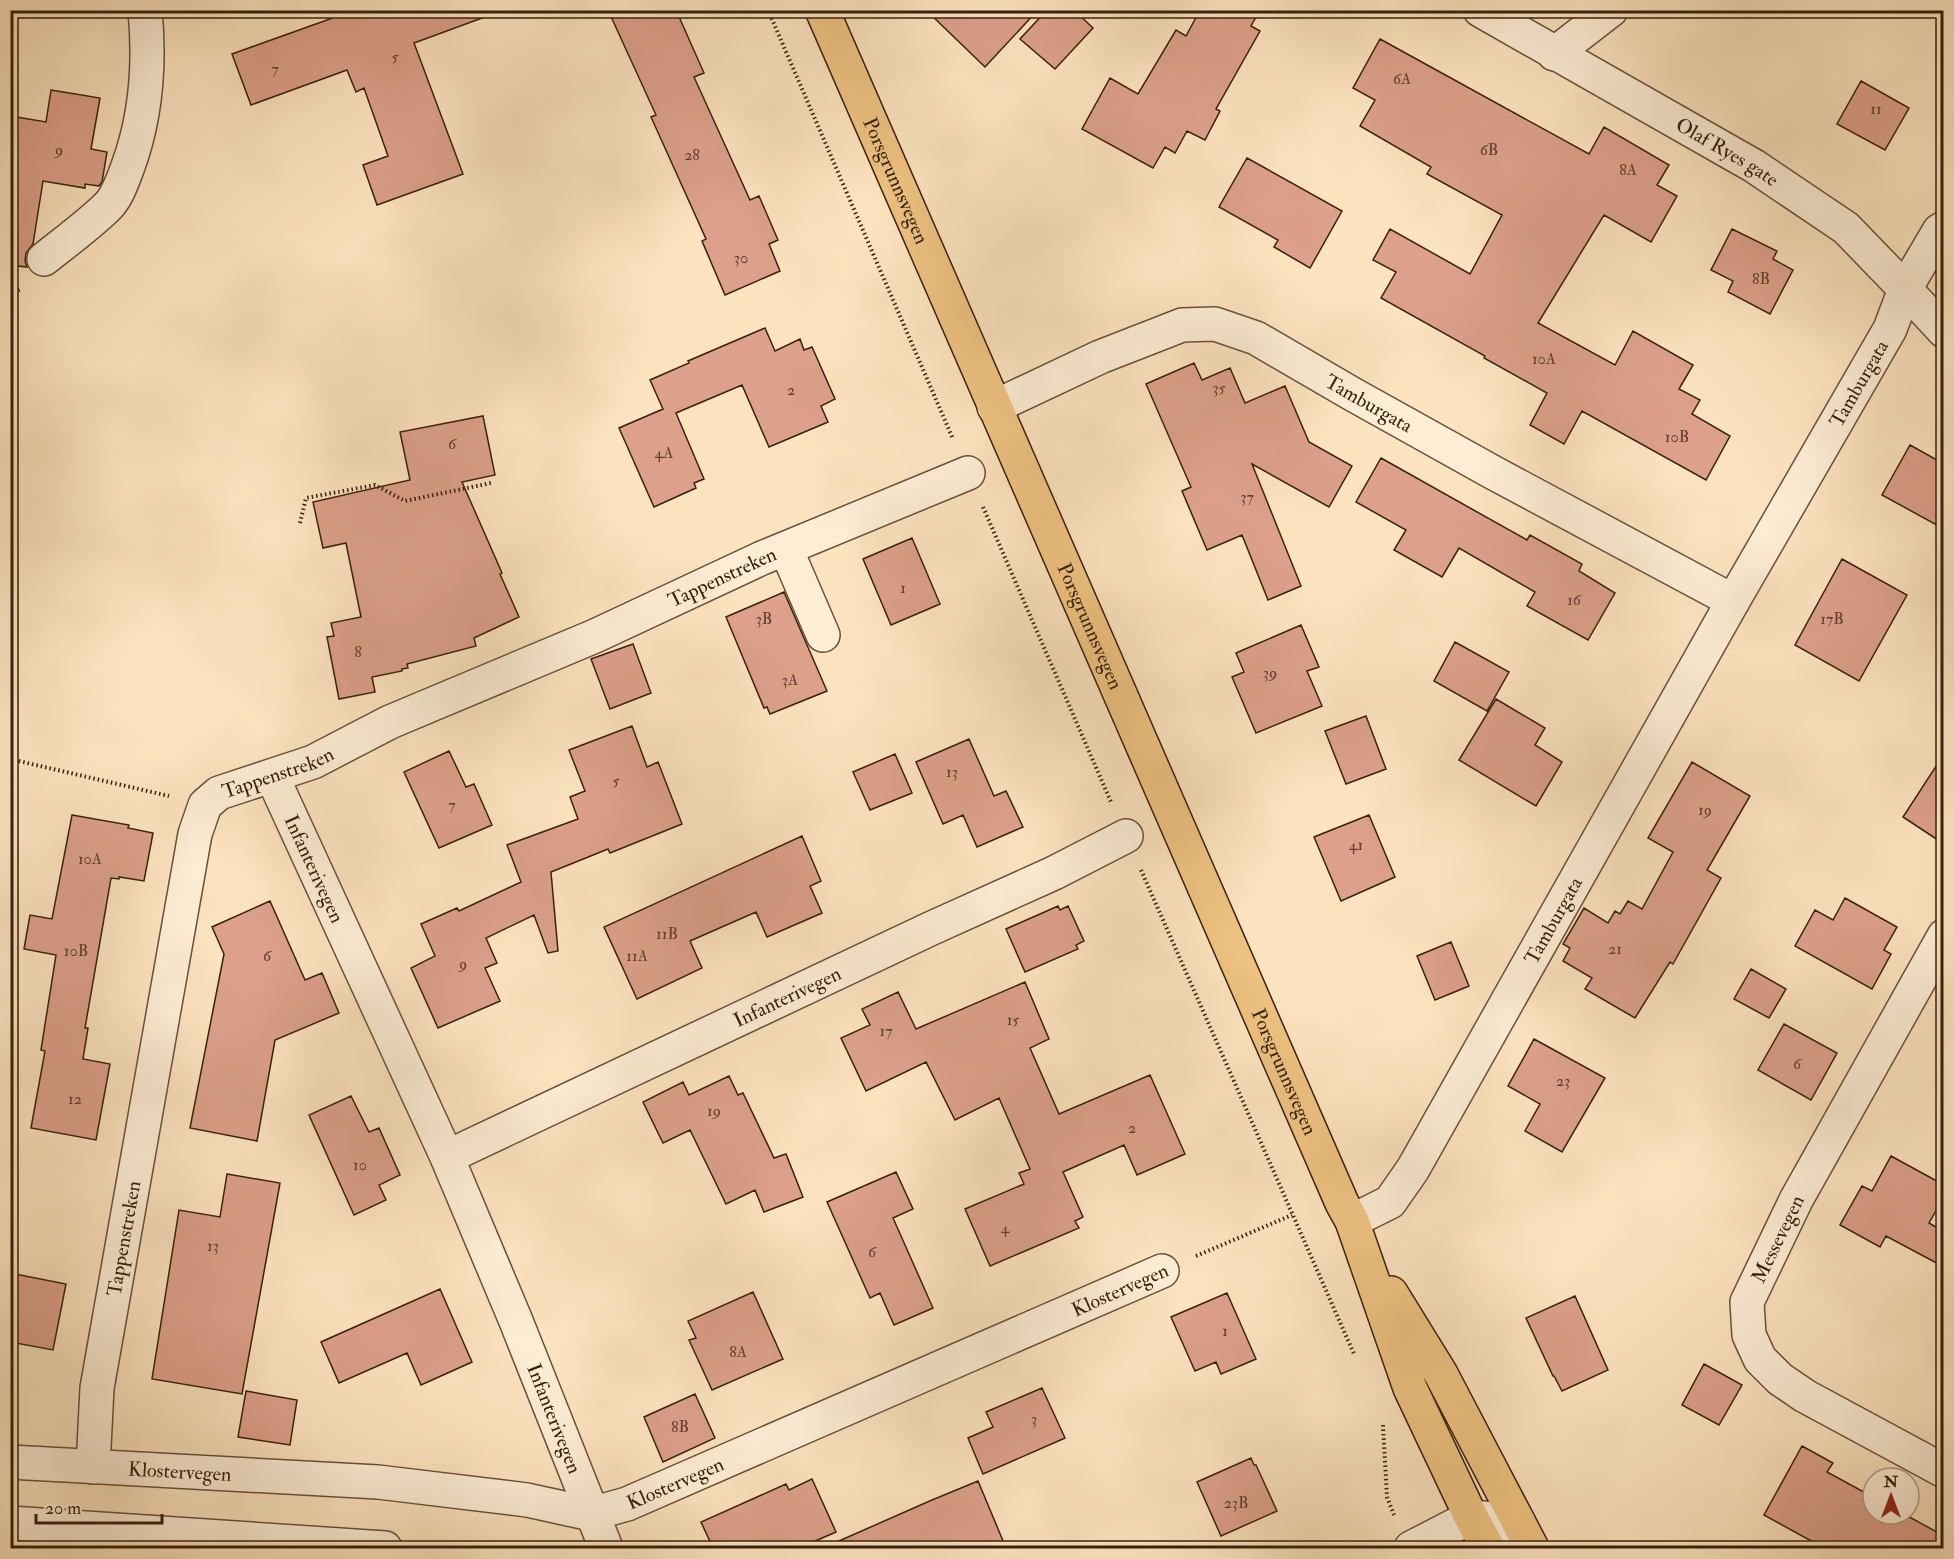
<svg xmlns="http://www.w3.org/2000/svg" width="1954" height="1559" viewBox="0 0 1954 1559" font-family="'IM FELL Double Pica',serif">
  <rect width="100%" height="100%" fill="#fce3bf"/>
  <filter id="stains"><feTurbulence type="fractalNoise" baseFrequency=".00333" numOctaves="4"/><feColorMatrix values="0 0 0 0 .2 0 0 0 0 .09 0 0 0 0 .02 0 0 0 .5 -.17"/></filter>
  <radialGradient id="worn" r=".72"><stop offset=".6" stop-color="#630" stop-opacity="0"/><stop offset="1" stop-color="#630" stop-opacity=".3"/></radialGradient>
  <!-- building -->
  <path fill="#dca08b" stroke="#37200d" stroke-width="1.5" d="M355 10H492L493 14 414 43 463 174 377 205 363 165 388 156 364 88 356 92 347 70 251 105 232 54Z
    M608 10H676L704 73 694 77 750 200 759 196 778 240 769 244 780 271 725 295 702 241 706 239 651 117 656 115Z
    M926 10H1038L985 67Z
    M1047 10H1074L1093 28 1055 69 1020 39Z
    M1200 10H1260L1251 26 1260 31 1216 109 1220 111 1205 140 1187 131 1175 153 1165 147 1153 168 1082 129 1110 78 1138 94 1176 30 1186 36Z
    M1380 39 1589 154 1604 127 1669 165 1657 185 1677 196 1651 242 1604 215 1538 323 1615 365 1633 331 1693 365 1679 389 1700 400 1692 414 1730 436 1706 480 1582 411 1564 444 1530 425 1547 393 1484 358 1485 356 1381 298 1396 272 1373 260 1390 229 1470 274 1502 215 1427 174 1431 167 1360 126 1375 100 1353 88Z
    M1861 81 1909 108 1885 150 1837 124Z
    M51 90 100 98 91 149 107 152 102 182 99 186 85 184V188L43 181 33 244 26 253 25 261 27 267 10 265V116L46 122Z
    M1247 158 1342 211 1310 268 1274 247 1278 240 1219 207Z
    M1732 229 1777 251 1773 259 1793 270 1770 314 1728 292 1733 281 1711 270Z
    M765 328 775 351 800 339 804 350 812 347 835 399 821 406 828 422 769 447 742 385 676 413 704 479 694 483 696 488 654 507 619 428 663 409 650 380 689 363 688 361Z
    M1194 363 1202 380 1230 368 1245 403 1285 386 1309 442 1352 466 1329 507 1252 464 1301 586 1268 600 1242 535 1207 550 1182 491 1191 487 1146 384Z
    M483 416 495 475 462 482 502 573 500 574 519 617 474 638 476 646 407 664 408 668 402 669V671L372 677 375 692 339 699 327 637 334 636 331 623 361 617 346 543 323 548 313 502 410 480 400 432Z
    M1910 445 1944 464V529L1882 495Z
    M1381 458 1527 540 1530 535 1582 564 1579 571 1615 593 1588 640 1527 606 1535 592 1459 548 1442 577 1394 550 1406 530 1356 502Z
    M912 538 940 604 891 625 863 559Z
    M1842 559 1907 595 1859 681 1795 645Z
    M784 592 827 691 770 714 767 707 764 708 726 617Z
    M1301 625 1319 667 1307 671 1322 706 1256 733 1232 677 1244 672 1236 653Z
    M1455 642 1509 672 1487 711 1434 681Z
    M633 644 651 693 610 709 591 659Z
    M1496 699 1545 728 1535 745 1562 762 1536 806 1459 760Z
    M1366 716 1386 769 1346 784 1325 731Z
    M632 726 647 767 658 762 682 824 610 853 608 849 551 872 558 951 548 953 534 915 486 938 497 963 485 968 500 1001 438 1028 411 968 435 956 421 924 457 908 459 911 521 882 507 845 578 819 570 797 585 791 569 750Z
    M969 739 994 796 1006 791 1023 827 977 847 963 815 943 824 916 762Z
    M449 751 466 787 474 784 492 825 439 848 404 772Z
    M895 754 912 793 870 810 853 772Z
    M1944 754V844L1903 817Z
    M1692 762 1750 796 1707 870 1721 878 1673 964 1670 962 1635 1018 1585 989 1592 978 1563 961 1570 948 1563 944 1584 908 1608 923 1615 911 1620 914 1628 901 1642 909 1673 852 1648 838Z
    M72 815 129 825 128 828 153 833 144 881 119 877V879L111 878 85 1028H88L83 1059 110 1064 96 1140 31 1128 45 1051 41 1050 56 955 24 949 30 915 52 919Z
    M1369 815 1395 877 1341 901 1314 837Z
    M802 836 821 881 810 886 822 913 767 937 756 912 690 941 702 968 637 999 604 927Z
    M1845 898 1897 927 1884 950 1891 954 1872 989 1795 946 1815 910 1833 920Z
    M270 901 305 980 322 973 339 1013 275 1040 257 1141 190 1128 224 954 212 927Z
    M1058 906 1060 910 1068 906 1084 941 1076 945 1078 949 1025 972 1006 929Z
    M1451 942 1469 986 1435 1000 1417 956Z
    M1751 969 1786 989 1769 1018 1734 999Z
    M1025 982 1049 1039 1030 1048 1059 1114 1150 1075 1185 1154 1137 1175 1124 1145 1063 1172 1083 1217 1075 1221 1079 1228 990 1266 965 1209 1024 1184 1019 1173 1030 1169 999 1098 955 1120 926 1062 866 1091 841 1038 870 1025 862 1009 898 992 916 1029Z
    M1784 1024 1837 1053 1811 1100 1758 1070Z
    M1534 1039 1605 1078 1562 1152 1525 1131 1540 1104 1508 1086Z
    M729 1076 738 1095 743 1093 774 1158 786 1154 803 1197 764 1212 755 1190 726 1204 690 1130 663 1143 643 1102 683 1082 689 1095Z
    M351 1096 369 1132 379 1128 400 1175 379 1185 386 1200 354 1215 309 1115Z
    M1891 1156 1944 1185V1197L1929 1223 1944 1232V1267L1886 1236 1880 1247 1840 1225 1862 1186 1872 1191Z
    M896 1172 913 1209 893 1218 933 1308 894 1325 880 1293 870 1298 827 1202Z
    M227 1174 280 1183 242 1394 152 1379 179 1210 220 1217Z
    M10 1273 66 1284 53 1350 10 1342Z
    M440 1289 472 1362 421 1385 407 1353 339 1383 321 1342Z
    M753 1292 783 1359 712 1390 689 1340 696 1338 688 1321Z
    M1227 1293 1256 1359 1221 1374 1216 1362 1195 1371 1171 1317Z
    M1575 1296 1608 1370 1562 1391 1554 1376H1553L1526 1318Z
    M1704 1364 1742 1385 1719 1425 1682 1405Z
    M1042 1388 1065 1438 983 1474 968 1438 993 1427 986 1412Z
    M246 1391 297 1400 290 1445 238 1437Z
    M695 1394 715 1438 663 1462 644 1417Z
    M1802 1446 1833 1463 1827 1472 1873 1497V1514H1904L1944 1536V1548H1824L1764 1515Z
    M1251 1458 1254 1465H1256L1277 1511 1221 1536 1197 1482Z
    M812 1479 836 1532 799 1548H713L701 1522 786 1484 789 1490Z
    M978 1481 1006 1548H823L932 1500Z"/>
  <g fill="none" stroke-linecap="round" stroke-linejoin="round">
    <!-- minor casing -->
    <g stroke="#68513a" stroke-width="36">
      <g id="minor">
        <path id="s1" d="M1480 10 1754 166 1846 228 1905 289 1944 331"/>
        <path d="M1554 54 1611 10"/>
        <path d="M44 259C65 242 89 225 108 206 117 197 122 182 127 169 146 119 150 63 145 10"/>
        <path id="s2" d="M994 407 1100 357 1182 325 1215 324 1256 338 1354 395 1494 473 1733 601"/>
        <path d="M786 549 823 635"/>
        <path id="s3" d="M272 776 447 1157 516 1321 606 1548"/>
        <path d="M1944 936 1796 1200 1747 1302 1749 1335 1760 1359 1780 1379 1805 1396 1944 1471"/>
        <path id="s4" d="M447 1157 932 928 1054 873 1126 836"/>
        <path id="s5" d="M1352 1221 1390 1202 1413 1169 1733 601 1890 329 1905 289 1939 231 1944 228"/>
        <path id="s6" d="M10 1462 378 1482 527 1500 591 1514 627 1504 1162 1271"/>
        <path id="s7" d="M93 1467 97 1388 195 834 205 805 219 793 313 762 390 722 595 636 762 558 968 473"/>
        <path d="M10 1523 385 1548"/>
        <path d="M1411 1548 1471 1517 1518 1521 1505 1548"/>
      </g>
    </g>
    <!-- major casing -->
    <g stroke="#37200d" stroke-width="36">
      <g id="major">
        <path id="s8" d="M822 10 1342 1203 1352 1221 1410 1388 1471 1517 1488 1548"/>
        <path d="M1391 1293 1441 1374 1532 1548"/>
      </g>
    </g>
    <!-- path -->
    <path stroke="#37200d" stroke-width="4" stroke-dasharray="1.5 3" stroke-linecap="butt" d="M768 10 953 439
      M10 294 21 289
      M983 507 1111 802
      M300 523 306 498 375 485 405 501 491 483
      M10 759 169 796
      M1141 870 1354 1354
      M1196 1256 1292 1215
      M1383 1425 1387 1497 1394 1515"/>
    <!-- minor -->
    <use href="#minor" stroke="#fdedd5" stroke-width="33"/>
    <!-- major -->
    <use href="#major" stroke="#eec280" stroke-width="33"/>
  </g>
  <g text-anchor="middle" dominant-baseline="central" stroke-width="5" stroke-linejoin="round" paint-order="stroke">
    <!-- number labels -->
    <g font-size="16" fill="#60402c">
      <text x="395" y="57">5</text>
      <text x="275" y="69">7</text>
      <text x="1402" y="79">6A</text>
      <text x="1876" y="109">11</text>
      <text x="59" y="150">9</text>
      <text x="1489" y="150">6B</text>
      <text x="692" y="155">28</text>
      <text x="1628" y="170">8A</text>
      <text x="741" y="258">30</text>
      <text x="1761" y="279">8B</text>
      <text x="1544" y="359">10A</text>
      <text x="1219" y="388">35</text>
      <text x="791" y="390">2</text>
      <text x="1677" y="437">10B</text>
      <text x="452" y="444">6</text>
      <text x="664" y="453">4A</text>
      <text x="1247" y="497">37</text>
      <text x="903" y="588">1</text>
      <text x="1574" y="600">16</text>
      <text x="764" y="619">3B</text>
      <text x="1832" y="619">17B</text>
      <text x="358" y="652">8</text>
      <text x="1270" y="673">39</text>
      <text x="790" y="680">3A</text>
      <text x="952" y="772">13</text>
      <text x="616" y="781">5</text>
      <text x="452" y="805">7</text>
      <text x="1705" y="810">19</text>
      <text x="1356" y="845">41</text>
      <text x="90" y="859">10A</text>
      <text x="667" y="934">11B</text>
      <text x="1615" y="949">21</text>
      <text x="76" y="951">10B</text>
      <text x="267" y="956">6</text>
      <text x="637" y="956">11A</text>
      <text x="463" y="964">9</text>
      <text x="1013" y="1020">15</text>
      <text x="886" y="1031">17</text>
      <text x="1797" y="1064">6</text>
      <text x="1563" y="1081">23</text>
      <text x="75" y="1099">12</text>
      <text x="714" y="1111">19</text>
      <text x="1132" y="1128">2</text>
      <text x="360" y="1165">10</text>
      <text x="1005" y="1228">4</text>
      <text x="213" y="1246">13</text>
      <text x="872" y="1252">6</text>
      <text x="1225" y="1331">1</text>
      <text x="738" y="1352">8A</text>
      <text x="1034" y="1419">3</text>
      <text x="680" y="1427">8B</text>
      <text x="1236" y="1503">23B</text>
    </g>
    <!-- street labels -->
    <g font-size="20" fill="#37200d" stroke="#fdedd5">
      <text stroke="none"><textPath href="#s1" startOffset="285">Olaf Ryes gate</textPath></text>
      <text stroke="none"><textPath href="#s8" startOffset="186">Porsgrunnsvegen</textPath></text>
      <text stroke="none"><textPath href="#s5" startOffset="986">Tamburgata</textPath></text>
      <text stroke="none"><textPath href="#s2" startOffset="412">Tamburgata</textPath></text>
      <text stroke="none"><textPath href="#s7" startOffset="1239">Tappenstreken</textPath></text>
      <text stroke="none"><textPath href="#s8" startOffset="672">Porsgrunnsvegen</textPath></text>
      <text stroke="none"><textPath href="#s7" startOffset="753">Tappenstreken</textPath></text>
      <text stroke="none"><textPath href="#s3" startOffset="102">Infanterivegen</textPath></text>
      <text stroke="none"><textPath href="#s5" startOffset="368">Tamburgata</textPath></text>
      <text stroke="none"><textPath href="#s4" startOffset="376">Infanterivegen</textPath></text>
      <text stroke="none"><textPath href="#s8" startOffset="1158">Porsgrunnsvegen</textPath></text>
      <text stroke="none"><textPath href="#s7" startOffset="231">Tappenstreken</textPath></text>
      <text transform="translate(1778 1239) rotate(-64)">Messevegen</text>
      <text transform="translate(1120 1290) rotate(-24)">Klostervegen</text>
      <text stroke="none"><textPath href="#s3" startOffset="702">Infanterivegen</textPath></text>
      <text stroke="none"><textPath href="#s6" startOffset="170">Klostervegen</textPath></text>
      <text stroke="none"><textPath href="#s6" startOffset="674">Klostervegen</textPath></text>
    </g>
  </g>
  <!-- margin -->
  <rect width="1954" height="1559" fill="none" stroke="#fce3bf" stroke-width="36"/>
  <rect x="12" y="12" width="1930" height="1535" fill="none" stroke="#37200d" stroke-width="3"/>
  <rect x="18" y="18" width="1918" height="1523" fill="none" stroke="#37200d" stroke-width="1.5"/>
  <!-- north arrow -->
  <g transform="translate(1891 1496)"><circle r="28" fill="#fdedd5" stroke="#ae9b85" stroke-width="1.5"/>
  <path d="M0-4.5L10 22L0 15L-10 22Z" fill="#8f2418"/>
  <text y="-9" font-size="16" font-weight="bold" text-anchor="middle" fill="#37200d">N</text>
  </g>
  <!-- scale -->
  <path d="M36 1514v9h126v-9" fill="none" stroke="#37200d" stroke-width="3"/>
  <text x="45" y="1514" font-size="18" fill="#37200d" stroke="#fdedd5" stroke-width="4.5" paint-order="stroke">20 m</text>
  <rect width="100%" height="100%" filter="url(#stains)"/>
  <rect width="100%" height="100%" fill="url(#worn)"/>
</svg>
